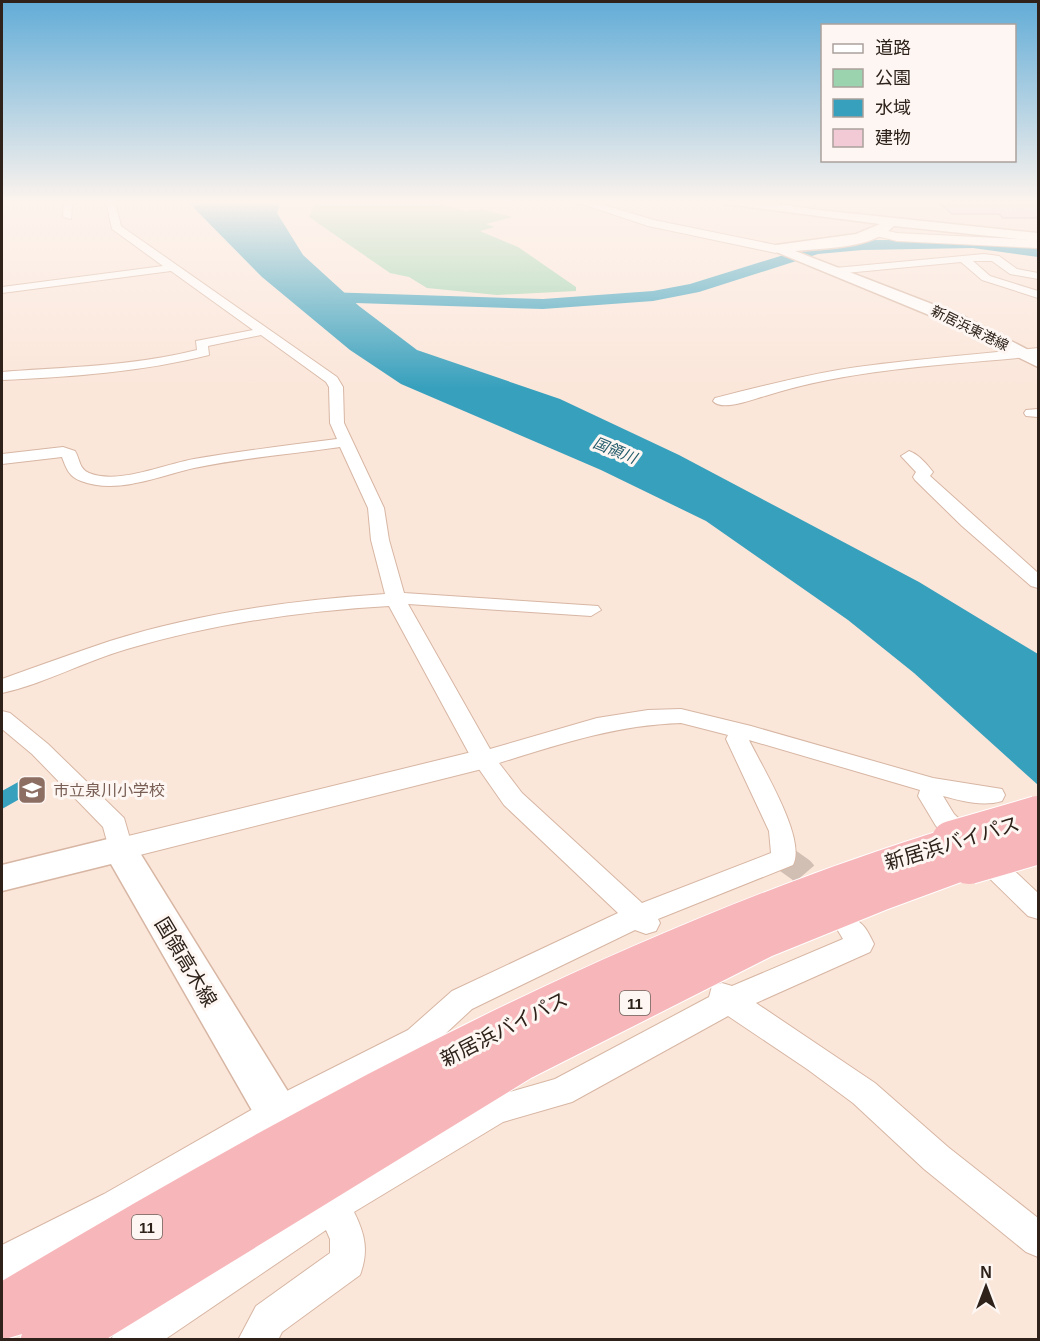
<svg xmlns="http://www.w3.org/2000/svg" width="1040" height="1341" viewBox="0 0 1040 1341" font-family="Arial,'Noto Sans JP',sans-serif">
  <rect width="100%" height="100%" fill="#fbe6da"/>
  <!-- green -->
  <path fill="#9bd3af" d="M316 200H425L466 211 482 209 513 217 486 224 495 227 480 231 518 247 576 287V291L497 295 427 288 409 277 390 273 309 217Z"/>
  <!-- water -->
  <path fill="#37a0bd" d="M186 200H282L277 213 303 255 359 306 417 350 560 399 679 455 919 582 1038 654V785L914 673 848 620 706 521 601 470 401 384 350 350 262 277Z
    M20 781 32 792 2 809V791Z"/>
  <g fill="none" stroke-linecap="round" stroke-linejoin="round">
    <!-- river -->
    <path fill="#37a0bd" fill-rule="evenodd" d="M862 240H973L1038 249V257L973 248 862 250 818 254 699 292 653 301 543 309 325 302 317 297 325 292 543 299 653 291 690 284 816 245Z"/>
  </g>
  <!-- building -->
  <path fill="#f1cad5" stroke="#c09ba6" stroke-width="1.5" d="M936 200H1038V218H1003L999 214H952Z"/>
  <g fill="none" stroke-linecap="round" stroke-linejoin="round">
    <!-- minor-tunnel -->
    <path stroke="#d2bfb4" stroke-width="26" stroke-dasharray="26 14" stroke-linecap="butt" d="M784 858 801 870 825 898"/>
    <!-- minor casing -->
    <g stroke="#d7b6a3" stroke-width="2">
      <path id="minor" d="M64 200H83L72 204 71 219 63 217Z
        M97 200 115 202 121 226 337 377 343 387 344 423 384 508 389 540 404 593 598 606 601 610 591 616 408 604 490 749 597 718 648 710 681 709 751 726 933 778 1002 789 1005 795 1002 801C982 807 962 801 943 796L954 814 1038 893V919L1028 916 936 826 918 796 920 790 749 740C762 767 807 839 793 865L658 919 660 923 656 931 646 934 635 930 472 1009 430 1048 287 1124 128 1218 2 1282V1245L104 1194 265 1102 408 1030 452 991 618 913 504 805 472 759 389 606C300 611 212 624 127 649 85 661 44 684 2 693V679C38 666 74 653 110 641 198 613 293 600 385 594L371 540 368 508 340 447C292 454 242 458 194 468 159 476 117 495 81 481 69 477 66 468 62 457L2 464V454L63 447 75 451C80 459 79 469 89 473 118 485 165 464 194 459 241 451 289 445 337 439L330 423 329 387 326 382 261 335 208 346 209 355C142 372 70 377 2 380V372C66 367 134 366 197 350L196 341 253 330 171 271 2 293V287L163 266 112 229 107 206ZM681 723 728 735 726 739 769 831 771 853 642 903 522 793 499 763C560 744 617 725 681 723Z
        M984 254 999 256 1017 269 1038 273V279L1010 274 992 261H973L990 276 1038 291V298L982 280 961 262 835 274 829 271 835 268Z
        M1038 348V356C948 365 852 368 765 396 753 399 722 412 713 401L715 398C767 385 820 371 873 365 928 358 983 354 1038 348Z
        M1038 409V417L1026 416 1024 413 1026 410Z
        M909 451C918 454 927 464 933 472L930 476 1038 573V588L1031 586 962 526 915 480 913 477 916 472 901 456Z
        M2 711 10 713 48 744 124 818 133 849 129 856 120 858 111 856 103 827 32 754 2 729Z
        M851 918C864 922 868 932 874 944L870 952 756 1003 875 1083 948 1147 1038 1218V1257L1026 1252 924 1169 853 1103 807 1069 728 1016 572 1102 503 1122 354 1212C365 1234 369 1251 360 1275L282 1332 278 1340H238L256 1306 330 1253V1239L326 1230 164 1340H111L117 1327 312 1199 310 1194 315 1182 327 1177 339 1183 485 1099 555 1079 709 997 712 986 722 983 732 986 843 939 837 929 841 921Z"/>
    </g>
    <!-- tertiary casing -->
    <g stroke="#d7b6a3" stroke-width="2">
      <path id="tertiary" d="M570 200H587L654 220 776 245 782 249 776 253 648 226Z
        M880 229 897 233 1038 240V248L897 241 876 236V230Z
        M484 749 494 752 498 759 494 766 120 860 109 857 105 849 109 841 120 838Z"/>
    </g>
    <!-- secondary casing -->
    <g stroke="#d7b6a3" stroke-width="3">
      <path id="secondary" d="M719 200H750L819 210 1038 233V241L894 226C872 249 824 248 795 251L963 316 1038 355V367L951 324 769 249 776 245 856 234 880 224 725 204Z
        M120 836 132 840 318 1140 324 1155 318 1170 302 1177 286 1170 111 864 2 891V865Z"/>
    </g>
    <!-- trunk casing -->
    <g stroke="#fff" stroke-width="2">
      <path id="trunk" d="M952 827 966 832 972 842 969 848 983 852 989 863 983 874 888 909 772 956 531 1078 105 1340H20L22 1334 2 1340V1281C304 1101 614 931 952 827Z"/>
    </g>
    <!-- minor -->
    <use href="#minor" fill="#fff" fill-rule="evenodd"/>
    <!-- tertiary -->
    <use href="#tertiary" fill="#fff" fill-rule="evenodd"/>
    <!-- secondary -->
    <use href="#secondary" fill="#fff" fill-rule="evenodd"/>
    <!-- trunk -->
    <use href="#trunk" fill="#f7b7ba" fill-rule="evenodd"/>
    <!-- trunk-bridge casing -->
    <g stroke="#fff" stroke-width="44" stroke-linecap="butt">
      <path id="trunk-bridge" d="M952 842 1038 817
        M969 863 1038 843"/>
    </g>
    <!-- trunk-bridge -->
    <use href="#trunk-bridge" stroke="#f7b7ba" stroke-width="42"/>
  </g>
  <!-- sky -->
  <linearGradient id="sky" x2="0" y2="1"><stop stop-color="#61acd7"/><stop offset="0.52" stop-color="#fdf4ee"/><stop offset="1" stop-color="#fdf4ee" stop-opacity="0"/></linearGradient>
  <rect width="1040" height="388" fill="url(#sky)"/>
  <!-- icons -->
  <defs>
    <g id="school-square" transform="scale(1.5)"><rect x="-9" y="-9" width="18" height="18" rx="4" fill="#8d6e63" stroke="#fdf6f2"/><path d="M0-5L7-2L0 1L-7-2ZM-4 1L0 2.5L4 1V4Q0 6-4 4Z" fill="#fff"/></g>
  </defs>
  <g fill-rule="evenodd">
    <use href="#school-square" x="32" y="790"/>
  </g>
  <g text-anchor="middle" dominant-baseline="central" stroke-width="6" stroke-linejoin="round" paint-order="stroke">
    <!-- far-street labels -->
    <g font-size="14" fill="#2e221a" stroke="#fdf6f2">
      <text transform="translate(970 328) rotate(26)">新居浜東港線</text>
    </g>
    <!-- far-water labels -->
    <g font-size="15" font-style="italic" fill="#235b6b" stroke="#fdf6f2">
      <text transform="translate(615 450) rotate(22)">国領川</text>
    </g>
    <!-- shield labels -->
    <g fill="#fdf6f2" stroke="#6c625b" stroke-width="1.5">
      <rect x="620" y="991" width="30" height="24" rx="4.5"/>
      <rect x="132" y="1215" width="30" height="24" rx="4.5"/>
    </g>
    <g font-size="15" font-weight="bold" fill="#2e221a">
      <text x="635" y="1003">11</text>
      <text x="147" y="1227">11</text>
    </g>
    <!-- education labels -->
    <g font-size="16" fill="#785e54" stroke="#fdf6f2" text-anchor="start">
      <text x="53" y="790">市立泉川小学校</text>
    </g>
    <!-- near-street labels -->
    <g font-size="20" fill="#2e221a" stroke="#fdf6f2">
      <text transform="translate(952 843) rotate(-17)">新居浜バイパス</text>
      <text transform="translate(186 962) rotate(59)">国領高木線</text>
      <text transform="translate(504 1029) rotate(-27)">新居浜バイパス</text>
    </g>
  </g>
  <!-- border -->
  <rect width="1040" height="1341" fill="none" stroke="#2e221a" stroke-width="6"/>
  <!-- legend -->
  <rect x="821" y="24" width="195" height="138" fill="#fdf6f2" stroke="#aaa19c" stroke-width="1.5"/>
  <rect x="833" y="44" width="30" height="9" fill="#ffffff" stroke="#aaa19c" stroke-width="1.5"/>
  <text x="875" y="54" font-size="18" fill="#2e221a">道路</text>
  <rect x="833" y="69" width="30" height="18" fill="#9bd3af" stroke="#aaa19c" stroke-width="1.5"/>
  <text x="875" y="84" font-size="18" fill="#2e221a">公園</text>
  <rect x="833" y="99" width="30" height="18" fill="#37a0bd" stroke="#aaa19c" stroke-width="1.5"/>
  <text x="875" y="114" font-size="18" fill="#2e221a">水域</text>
  <rect x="833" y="129" width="30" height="18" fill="#f1cad5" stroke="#aaa19c" stroke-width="1.5"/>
  <text x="875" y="144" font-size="18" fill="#2e221a">建物</text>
  <!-- north arrow -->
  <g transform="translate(986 1287)" stroke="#fdf6f2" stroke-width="4.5" paint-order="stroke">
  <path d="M0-4.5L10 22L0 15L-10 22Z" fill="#2e221a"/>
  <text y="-9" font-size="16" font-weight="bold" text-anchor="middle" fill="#2e221a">N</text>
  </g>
</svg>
